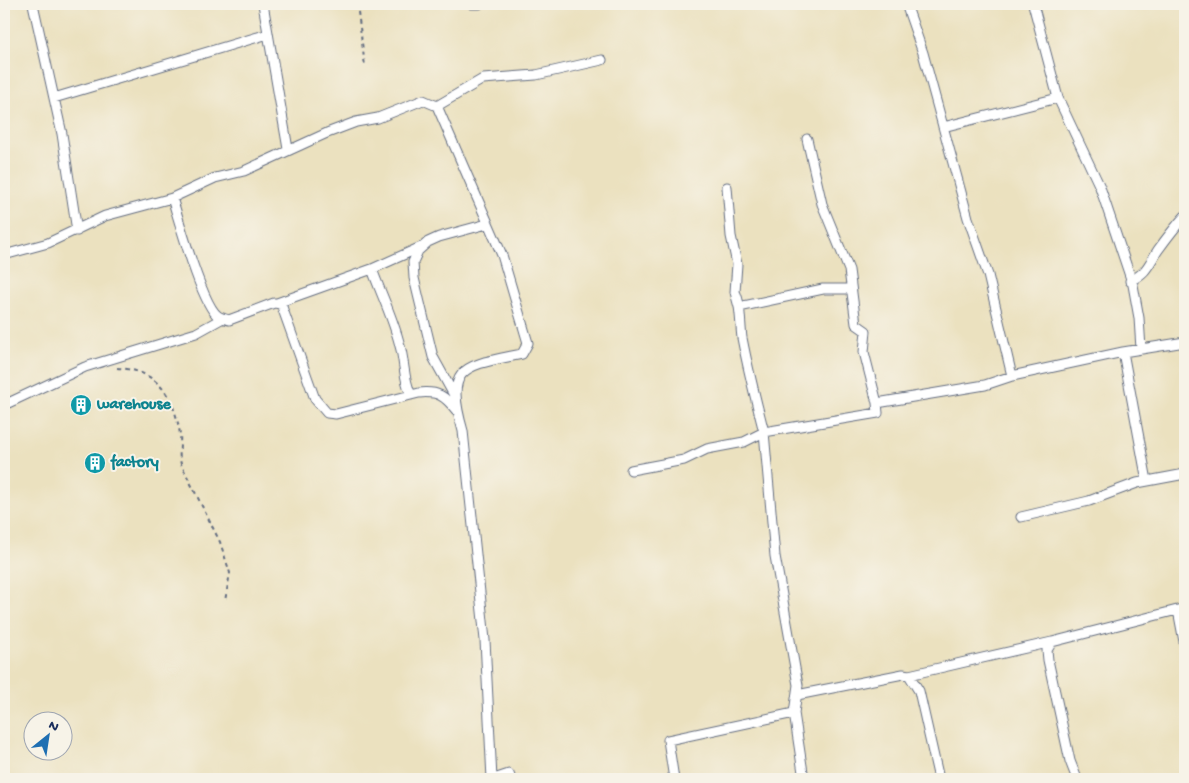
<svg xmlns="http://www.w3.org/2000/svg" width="1189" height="783" viewBox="0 0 1189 783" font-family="'Gochi Hand',sans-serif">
  <rect width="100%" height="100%" fill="#f7f3e8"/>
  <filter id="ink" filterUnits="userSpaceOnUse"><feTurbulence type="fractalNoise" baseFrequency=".02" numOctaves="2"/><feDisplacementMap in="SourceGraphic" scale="10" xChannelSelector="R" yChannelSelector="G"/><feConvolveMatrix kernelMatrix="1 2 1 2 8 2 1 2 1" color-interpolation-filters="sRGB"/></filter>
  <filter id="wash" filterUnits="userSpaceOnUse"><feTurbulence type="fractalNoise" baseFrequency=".0096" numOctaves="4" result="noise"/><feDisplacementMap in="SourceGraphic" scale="20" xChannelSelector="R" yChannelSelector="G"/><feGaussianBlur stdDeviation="1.12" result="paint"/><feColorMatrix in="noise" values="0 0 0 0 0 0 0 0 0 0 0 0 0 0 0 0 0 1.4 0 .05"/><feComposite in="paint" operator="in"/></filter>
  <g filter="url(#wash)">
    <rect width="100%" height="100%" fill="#ebe1bf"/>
  </g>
  <g filter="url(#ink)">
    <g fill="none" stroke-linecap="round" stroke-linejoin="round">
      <!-- minor casing -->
      <g stroke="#646d80" stroke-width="11">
        <path id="minor" d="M33 4 62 134 77 231
          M263 4 288 149
          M472 4H479
          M906 4 923 53 968 218 988 275 1012 376
          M1033 4 1058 98 1100 187 1133 285 1139 318 1141 349
          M54 98 268 34
          M437 106 483 79 536 75 602 60
          M943 127 1058 98
          M807 139 822 204 849 270 856 324 866 331 864 352 877 403
          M727 187 731 236 737 264 735 292 739 307 823 289H847L851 286
          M172 198C179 220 202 305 218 316 221 318 226 319 229 320L274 303 281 304 315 399 327 413 336 414 419 393C438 391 445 396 456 410
          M4 255 48 243 105 216 172 198 215 178 244 171 327 133 356 122 378 118 423 100 437 106 502 255 528 343 522 354C464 366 444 365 463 431L485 640 492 779
          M372 269C381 294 394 320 400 346 405 363 403 378 411 395
          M1130 281C1148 272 1148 265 1158 250 1166 239 1176 226 1185 216
          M277 303 372 269 421 247
          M1123 352 1147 481
          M454 395 433 357 414 278 413 262 418 251 428 242 439 237 487 224
          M4 405 85 367 196 333 223 318
          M631 470 684 460 707 449 744 442 764 432C756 401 748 369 742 338 740 323 741 303 735 292
          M1021 517 1089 501 1137 483 1185 474
          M1178 610 1185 647
          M909 675 1052 642
          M797 695 903 674 909 675 919 691 939 779
          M494 779 509 774 511 779
          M674 779 668 740 794 713
          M804 779 794 713 798 685 775 556 764 432 878 413 877 403 985 385 1012 376 1123 352 1185 342
          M1077 779 1070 761 1048 660 1047 650 1052 642 1185 608"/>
      </g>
      <!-- path -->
      <path stroke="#646d80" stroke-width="2" stroke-dasharray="4 4" stroke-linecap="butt" d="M357 4 365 66
        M117 368C158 370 174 396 180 434 181 444 178 454 181 464L220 542 230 573 225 601"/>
      <!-- minor -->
      <use href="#minor" stroke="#fff" stroke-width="9"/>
    </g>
  </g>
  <!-- icons -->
  <defs>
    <g id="building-disc" transform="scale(1.125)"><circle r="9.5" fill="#0f9aa8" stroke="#f7f3e8"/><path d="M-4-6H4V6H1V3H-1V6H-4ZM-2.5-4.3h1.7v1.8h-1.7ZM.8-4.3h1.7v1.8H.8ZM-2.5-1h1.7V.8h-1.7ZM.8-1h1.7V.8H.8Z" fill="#fff"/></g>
  </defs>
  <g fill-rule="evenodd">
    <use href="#building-disc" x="81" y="405"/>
    <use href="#building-disc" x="95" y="463"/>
  </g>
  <g text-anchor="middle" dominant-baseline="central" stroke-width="4" stroke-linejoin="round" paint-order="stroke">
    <!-- culture labels -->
    <g font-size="16" font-weight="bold" fill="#0d838f" stroke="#f7f3e8" text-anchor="start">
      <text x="97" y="405">warehouse</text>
      <text x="111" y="463">factory</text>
    </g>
  </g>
  <!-- margin -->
  <rect width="1189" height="783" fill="none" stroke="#f7f3e8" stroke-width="20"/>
  <!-- north arrow -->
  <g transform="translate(48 736) rotate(30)"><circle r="24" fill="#f7f3e8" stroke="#9fa5b1"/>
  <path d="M0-4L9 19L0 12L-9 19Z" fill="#1f6fb2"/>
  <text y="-8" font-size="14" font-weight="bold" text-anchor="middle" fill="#1b2f5e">N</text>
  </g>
</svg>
